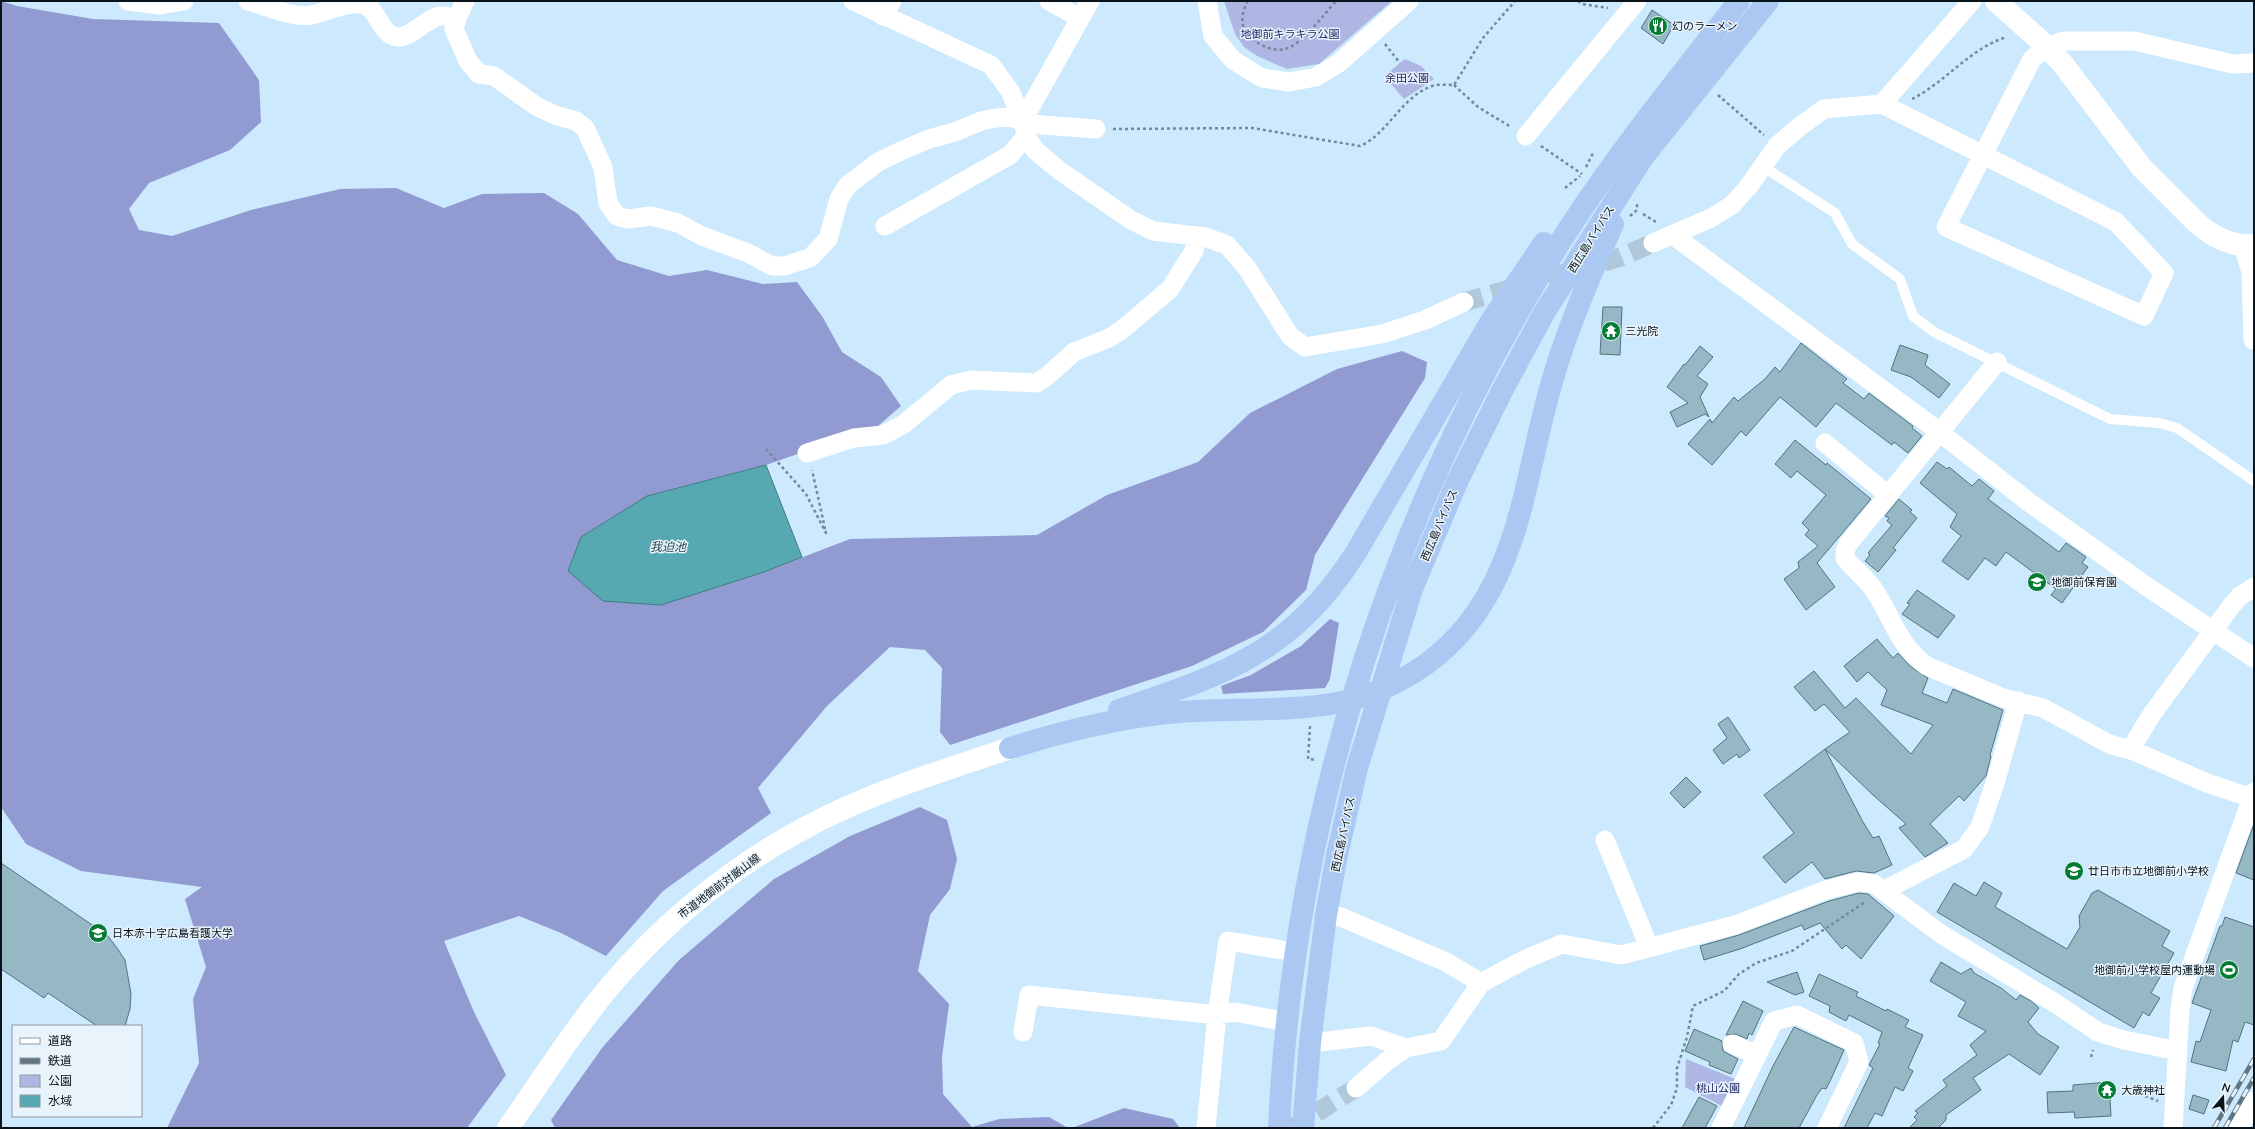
<svg xmlns="http://www.w3.org/2000/svg" width="2255" height="1129" viewBox="0 0 2255 1129" font-family="Mulish,'Noto Sans JP',sans-serif">
  <rect width="100%" height="100%" fill="#cce9fd"/>
  <!-- green -->
  <path fill="#aeb7e3" d="M1224 1H1392L1319 64 1287 69 1257 56 1244 47 1235 34Z
    M1405 59 1421 66 1434 79 1404 99 1384 76Z
    M1686 1059 1738 1080 1724 1107 1685 1087Z"/>
  <!-- forest -->
  <path fill="#919bd2" d="M1 1 17 6 93 19 219 23 259 80 261 122 230 150 149 183 129 209 139 230 172 236 251 210 340 189 396 188 444 208 482 194 544 193 578 214 617 260 669 276 707 270 763 284 797 282 822 316 842 352 881 377 901 406 878 426 766 465 647 496 764 572 850 539 1037 535 1107 495 1198 462 1250 413 1337 369 1402 351 1427 362 1425 378 1315 555 1306 590 1263 632 1192 666 950 745 940 732 942 668 925 650 890 647 827 706 758 788 771 813 663 891 606 956 561 933 519 916 444 941 474 1012 506 1075 467 1128H167L199 1063 193 999 206 967 185 899 202 887 81 871 26 844 1 807Z
    M1330 619 1339 623 1330 679 1325 688 1223 694 1221 686 1251 675 1301 646Z
    M920 807 947 820 957 859 950 889 930 915 918 971 949 1004 942 1057 943 1094 972 1127 999 1119 1049 1117 1068 1128H555L551 1120 602 1048 679 960 774 879 850 836Z
    M1124 1108 1173 1119 1180 1128H1072Z"/>
  <!-- water -->
  <path fill="#56a9b0" stroke="#3f7c83" d="M766 465 802 557 764 572 661 605 603 601 568 571 581 537 647 496Z"/>
  <!-- building -->
  <path fill="#96b8c4" stroke="#53737e" d="M1652 10 1674 25 1663 44 1641 28Z
    M1603 307H1622L1620 355 1600 354Z
    M1801 343 1847 379 1843 383 1864 399 1869 393 1913 426 1912 428 1922 436 1908 453 1894 442 1892 445 1836 403 1816 427 1780 397 1746 436 1741 431 1712 465 1688 444 1710 419 1712 423 1734 397 1738 401 1765 379 1775 367 1780 372Z
    M1900 345 1928 355 1925 365 1950 384 1939 398 1911 377 1891 370Z
    M1700 346 1713 357 1697 376 1708 384 1700 397 1709 417 1705 414 1677 427 1670 412 1688 403 1667 387 1684 364 1685 365Z
    M1795 440 1826 465 1827 463 1871 499 1817 563 1835 587 1806 610 1784 579 1799 568 1798 562 1818 546 1805 535 1809 530 1802 523 1826 495 1797 471 1791 478 1775 464Z
    M1937 462 1947 469 1949 467 1972 486 1979 479 1994 491 1988 499 2059 552 2066 543 2086 557 2082 563 2088 567 2062 603 2051 595 2056 589 2006 552 1996 566 1985 558 1968 580 1942 561 1961 536 1950 527 1957 514 1920 483Z
    M1899 499 1912 510 1910 512 1917 518 1893 548 1896 550 1878 572 1865 561 1870 555 1868 553 1892 525 1887 521 1889 518 1885 516Z
    M1917 590 1955 616 1938 638 1902 614 1910 604 1907 603Z
    M1877 639 1893 658 1898 653 1910 666 1928 678 1922 693 1947 703 1953 689 2003 710 1990 755 1991 756 1986 776 1964 801 1959 796 1930 824 1948 843 1925 857 1899 828 1906 824 1873 795 1825 749 1850 732 1824 704 1815 711 1794 687 1814 671 1845 708 1856 698 1911 754 1933 725 1881 705 1887 690 1868 672 1857 682 1844 666Z
    M1728 717 1750 750 1739 758 1737 754 1723 764 1713 750 1727 738 1718 724Z
    M1825 749 1863 822 1873 838 1879 836 1892 865 1874 873 1856 871 1825 879 1812 862 1785 883 1763 857 1794 833 1764 795Z
    M1686 777 1701 792 1684 808 1670 793Z
    M2254 824V880L2236 873Z
    M1 863 107 935 117 948 125 960 131 994 130 1009 125 1026H97L48 993 44 998 1 969Z
    M1984 882 2002 893 1995 907 2067 949 2080 927 2079 916 2092 893 2098 890 2170 931 2162 946 2174 953 2151 993 2160 998 2149 1016 2143 1012 2134 1028 1937 912 1954 883 1976 896Z
    M1859 893 1868 894 1894 916 1861 959 1846 945 1842 949 1820 923 1804 930 1802 925 1740 949 1704 960 1700 946 1739 935 1829 901Z
    M2225 917 2254 927V1025L2245 1022 2238 1042 2233 1040 2226 1071 2191 1062 2196 1041 2200 1042 2211 1010 2192 1003 2220 926H2222Z
    M1941 962 1961 974 1971 968 1974 973 2001 988 2016 1000 2020 995 2031 1001 2039 1008 2028 1022 2038 1034 2059 1047 2040 1075 2009 1054 1973 1078 1981 1090 1946 1115V1120L1938 1128H1909L1917 1120 1914 1117 1918 1113 1915 1111 1947 1086 1943 1080 1977 1055 1970 1045 1986 1031 1958 1016 1966 1002 1930 981Z
    M1797 972 1804 992 1795 995 1767 982Z
    M1819 974 1858 992 1856 996 1886 1011 1887 1009 1909 1020 1905 1027 1923 1035 1908 1068 1913 1071 1903 1091 1895 1087 1882 1116 1875 1113 1867 1128H1844L1873 1068 1869 1065 1880 1044 1878 1043 1882 1032 1849 1015 1846 1021 1829 1012 1830 1006 1809 996Z
    M1743 1001 1763 1011 1752 1035 1749 1033 1747 1039 1736 1034 1726 1035Z
    M1794 1027 1844 1050 1832 1077 1826 1089 1822 1088 1817 1095 1799 1128H1744L1772 1068Z
    M1694 1029 1722 1041 1723 1051 1738 1059 1731 1074 1709 1065 1710 1062 1685 1051Z
    M2109 1082 2111 1116 2075 1118 2074 1112 2048 1113 2047 1092 2073 1091V1085Z
    M2193 1095 2209 1100 2204 1114 2189 1109Z
    M1699 1097 1717 1106 1705 1128H1682Z"/>
  <g fill="none" stroke-linecap="round" stroke-linejoin="round">
    <!-- street-tunnel -->
    <path stroke="#afc9db" stroke-width="19" stroke-dasharray="19 10" stroke-linecap="butt" d="M1464 302 1621 257 1653 243
      M1292 1128 1356 1088"/>
    <!-- path -->
    <path stroke="#748997" stroke-width="2.5" stroke-dasharray="3 3" stroke-linecap="butt" d="M1248 1C1244 8 1240 19 1244 28 1249 41 1271 53 1285 49 1302 45 1324 14 1336 1
      M1578 1 1582 4 1608 8
      M1385 44 1400 63
      M1454 85 1478 107 1511 127
      M1718 95 1764 135
      M1912 99C1946 82 1970 48 2007 37
      M1113 129 1252 128 1360 146C1387 135 1401 97 1432 86 1438 84 1448 85 1454 85L1483 38 1515 1
      M1541 146 1582 174
      M1586 167 1593 153
      M1565 188 1580 176
      M1643 214 1656 222
      M1630 216 1637 210V204
      M766 449 806 494 826 533 812 470
      M1310 726 1308 759 1316 760
      M2091 1057 2093 1050
      M2145 1096 2158 1101
      M1653 1128 1671 1105 1677 1088V1068L1687 1037 1693 1006 1724 991 1739 974 1756 963 1792 951 1865 902"/>
    <!-- lane -->
    <path stroke="#fff" stroke-width="10" d="M1762 166 1835 213 1852 244 1900 279 1913 316 1934 332 2110 419 2159 423 2177 428 2254 481"/>
    <!-- street -->
    <path stroke="#fff" stroke-width="19" d="M128 1 160 5 184 1
      M248 1C267 6 291 18 311 15 329 12 349 0 366 5 379 13 381 35 398 37 410 38 426 19 439 16 444 15 451 18 457 18L454 29 468 61 479 74 494 76 536 106 555 115 576 121 585 128 603 167 608 203 617 216 628 219 651 216 678 223 702 236 748 253 772 266H784L810 258 828 239 839 199 848 185 878 162 903 150 929 139 955 132 981 121 996 118 1009 117 1042 125 1096 129
      M853 1 991 65 1010 91 1023 120 1026 136 1035 150 1060 171 1131 220 1153 231 1205 237 1227 245 1247 268 1290 336 1305 347 1382 334 1425 320 1464 302
      M1049 1 1080 18
      M1207 1 1213 36 1233 60 1262 78 1289 82 1316 77 1339 63 1409 1
      M883 16 892 1
      M457 18 465 1
      M1882 104 2116 222 2164 273 2144 316 1946 227 2032 59 2047 47 2064 41H2134L2233 64 2254 63
      M1023 120 1090 1
      M1526 136 1637 1
      M885 226 1010 155 1026 136
      M1674 236 1929 424 2030 503 2146 586 2254 658
      M1653 243 1711 218 1732 205 1749 186 1777 146 1799 127 1824 109 1882 104 1972 1
      M2243 245 2251 272 2253 340
      M1997 362 1848 544 1845 551V558C1855 571 1868 579 1876 593 1894 621 1898 645 1927 666L2003 698 2043 708 2109 744 2134 751 2207 783 2252 798
      M1825 443 1888 495
      M807 453 854 438 883 435 904 424 951 385 971 380 1036 383 1046 377 1074 352 1109 338 1123 329 1170 289 1194 251 1196 236
      M2130 750 2152 714 2232 605 2240 596 2254 587
      M1605 840 1649 947
      M1883 891 1964 849 1980 827 1996 780 2018 701
      M1326 915 1341 917 1446 962 1481 983
      M1023 1032 1029 995 1217 1015 1228 941 1282 950
      M1310 1043 1371 1036 1406 1048
      M1732 1044 1757 1055
      M1356 1088 1387 1061 1406 1048 1441 1041 1481 983 1526 959 1562 944 1621 955 1735 925 1826 890 1858 882 1874 884 1941 934 2055 1003 2098 1032 2124 1040 2178 1051
      M1206 1128 1217 1015 1235 1012 1287 1022
      M1721 1128 1774 1021 1797 1015 1854 1043 1859 1062 1827 1128
      M2173 1128 2180 1010 2183 988 2254 792
      M2239 1128 2254 1101"/>
    <!-- secondary -->
    <path stroke="#fff" stroke-width="22" d="M1996 1 2043 43 2062 63 2142 168 2197 223C2213 237 2232 247 2254 245
      M508 1128C542 1080 573 1030 611 985 675 910 755 849 845 808 898 784 955 767 1010 748"/>
    <!-- highway -->
    <path stroke="#abc8f3" stroke-width="22" d="M1119 710C1225 674 1291 653 1355 554L1491 321 1544 243
      M1010 748C1061 732 1113 719 1167 713 1223 707 1281 713 1337 703 1368 697 1399 683 1425 665 1521 596 1522 482 1553 378 1569 324 1591 274 1613 224
      M1279 1128C1293 811 1396 497 1568 230 1620 150 1680 76 1739 1
      M1303 1128 1310 1043 1326 915 1337 855 1357 768 1412 589 1457 482 1502 391 1544 313 1643 157 1768 1"/>
    <!-- rail casing -->
    <g stroke="#627582" stroke-width="4.5">
      <path id="rail" d="M2214 1128 2254 1059
        M2225 1128 2254 1078"/>
    </g>
    <!-- rail -->
    <use href="#rail" stroke="#e8f3fb" stroke-width="3" stroke-dasharray="9" stroke-linecap="butt"/>
  </g>
  <!-- icons -->
  <defs>
    <g id="restaurant-disc" transform="scale(1)"><circle r="9.5" fill="#037b32" stroke="#e8f3fb"/><path d="M-5-6h1v4h1v-4h1v4h1v-4h1v5L-1.5 .5V6h-2V.5L-5-1ZM5-6V6H3V1.5H1.5Q1.5-4 5-6Z" fill="#fff"/></g>
    <g id="temple-disc" transform="scale(1)"><circle r="9.5" fill="#037b32" stroke="#e8f3fb"/><path d="M0-6L5-2H3V0L6.5 2.5H4V6H1.5V3h-3V6H-4V2.5H-6.5L-3 0V-2H-5Z" fill="#fff"/></g>
    <g id="school-disc" transform="scale(1)"><circle r="9.5" fill="#037b32" stroke="#e8f3fb"/><path d="M0-5L7-2L0 1L-7-2ZM-4 1L0 2.5L4 1V4Q0 6-4 4Z" fill="#fff"/></g>
    <g id="university-disc" transform="scale(1)"><circle r="9.5" fill="#037b32" stroke="#e8f3fb"/><path d="M0-5L7-2L0 1L-7-2ZM-4 1L0 2.5L4 1V4Q0 6-4 4Z" fill="#fff"/></g>
    <g id="stadium-disc" transform="scale(1)"><circle r="9.5" fill="#037b32" stroke="#e8f3fb"/><path d="M0-5a6.5 5 0 1 0 0 10a6.5 5 0 1 0 0-10ZM-3.5-1.8h7v3.6h-7Z" fill="#fff"/></g>
  </defs>
  <g fill-rule="evenodd">
    <use href="#restaurant-disc" x="1658" y="26"/>
    <use href="#temple-disc" x="1611" y="331"/>
    <use href="#school-disc" x="2037" y="582"/>
    <use href="#school-disc" x="2074" y="871"/>
    <use href="#university-disc" x="98" y="933"/>
    <use href="#stadium-disc" x="2229" y="970"/>
    <use href="#temple-disc" x="2107" y="1090"/>
  </g>
  <g text-anchor="middle" dominant-baseline="central" stroke-width="3" stroke-linejoin="round" paint-order="stroke">
    <!-- poi labels -->
    <g font-size="11" fill="#09131a" stroke="#e8f3fb" text-anchor="start">
      <text x="1672" y="26">幻のラーメン</text>
      <text x="1625" y="331">三光院</text>
      <text x="2051" y="582">地御前保育園</text>
      <text x="2088" y="871">廿日市市立地御前小学校</text>
      <text x="112" y="933">日本赤十字広島看護大学</text>
      <text x="2215" y="970" text-anchor="end">地御前小学校屋内運動場</text>
      <text x="2121" y="1090">大歳神社</text>
    </g>
    <!-- park labels -->
    <g font-size="11" fill="#222465" stroke="#e8f3fb">
      <text x="1290" y="34">地御前キラキラ公園</text>
      <text x="1407" y="78">余田公園</text>
      <text x="1718" y="1088">桃山公園</text>
    </g>
    <!-- street labels -->
    <g font-size="11" fill="#09131a" stroke="#e8f3fb">
      <text transform="translate(1591 239) rotate(-58)">西広島バイパス</text>
      <text transform="translate(1439 525) rotate(-67)">西広島バイパス</text>
      <text transform="translate(1343 834) rotate(-78)">西広島バイパス</text>
      <text transform="translate(719 886) rotate(-37)">市道地御前対厳山線</text>
    </g>
    <!-- water labels -->
    <g font-size="12" font-style="italic" fill="#1f464a" stroke="#e8f3fb">
      <text x="668" y="546">我迫池</text>
    </g>
  </g>
  <!-- border -->
  <rect width="2255" height="1129" fill="none" stroke="#09131a" stroke-width="4"/>
  <!-- legend -->
  <rect x="12" y="1025" width="130" height="92" fill="#e8f3fb" stroke="#8f99a1"/>
  <rect x="20" y="1038" width="20" height="6" fill="#ffffff" stroke="#8f99a1"/>
  <text x="48" y="1045" font-size="12" fill="#09131a">道路</text>
  <rect x="20" y="1058" width="20" height="6" fill="#627582" stroke="#8f99a1"/>
  <text x="48" y="1065" font-size="12" fill="#09131a">鉄道</text>
  <rect x="20" y="1075" width="20" height="12" fill="#aeb7e3" stroke="#8f99a1"/>
  <text x="48" y="1085" font-size="12" fill="#09131a">公園</text>
  <rect x="20" y="1095" width="20" height="12" fill="#56a9b0" stroke="#8f99a1"/>
  <text x="48" y="1105" font-size="12" fill="#09131a">水域</text>
  <!-- north arrow -->
  <g transform="translate(2223 1097) rotate(19)" stroke="#e8f3fb" stroke-width="3" paint-order="stroke">
  <path d="M0-3L7 15L0 10L-7 15Z" fill="#09131a"/>
  <text y="-6" font-size="11" font-weight="bold" text-anchor="middle" fill="#09131a">N</text>
  </g>
</svg>
